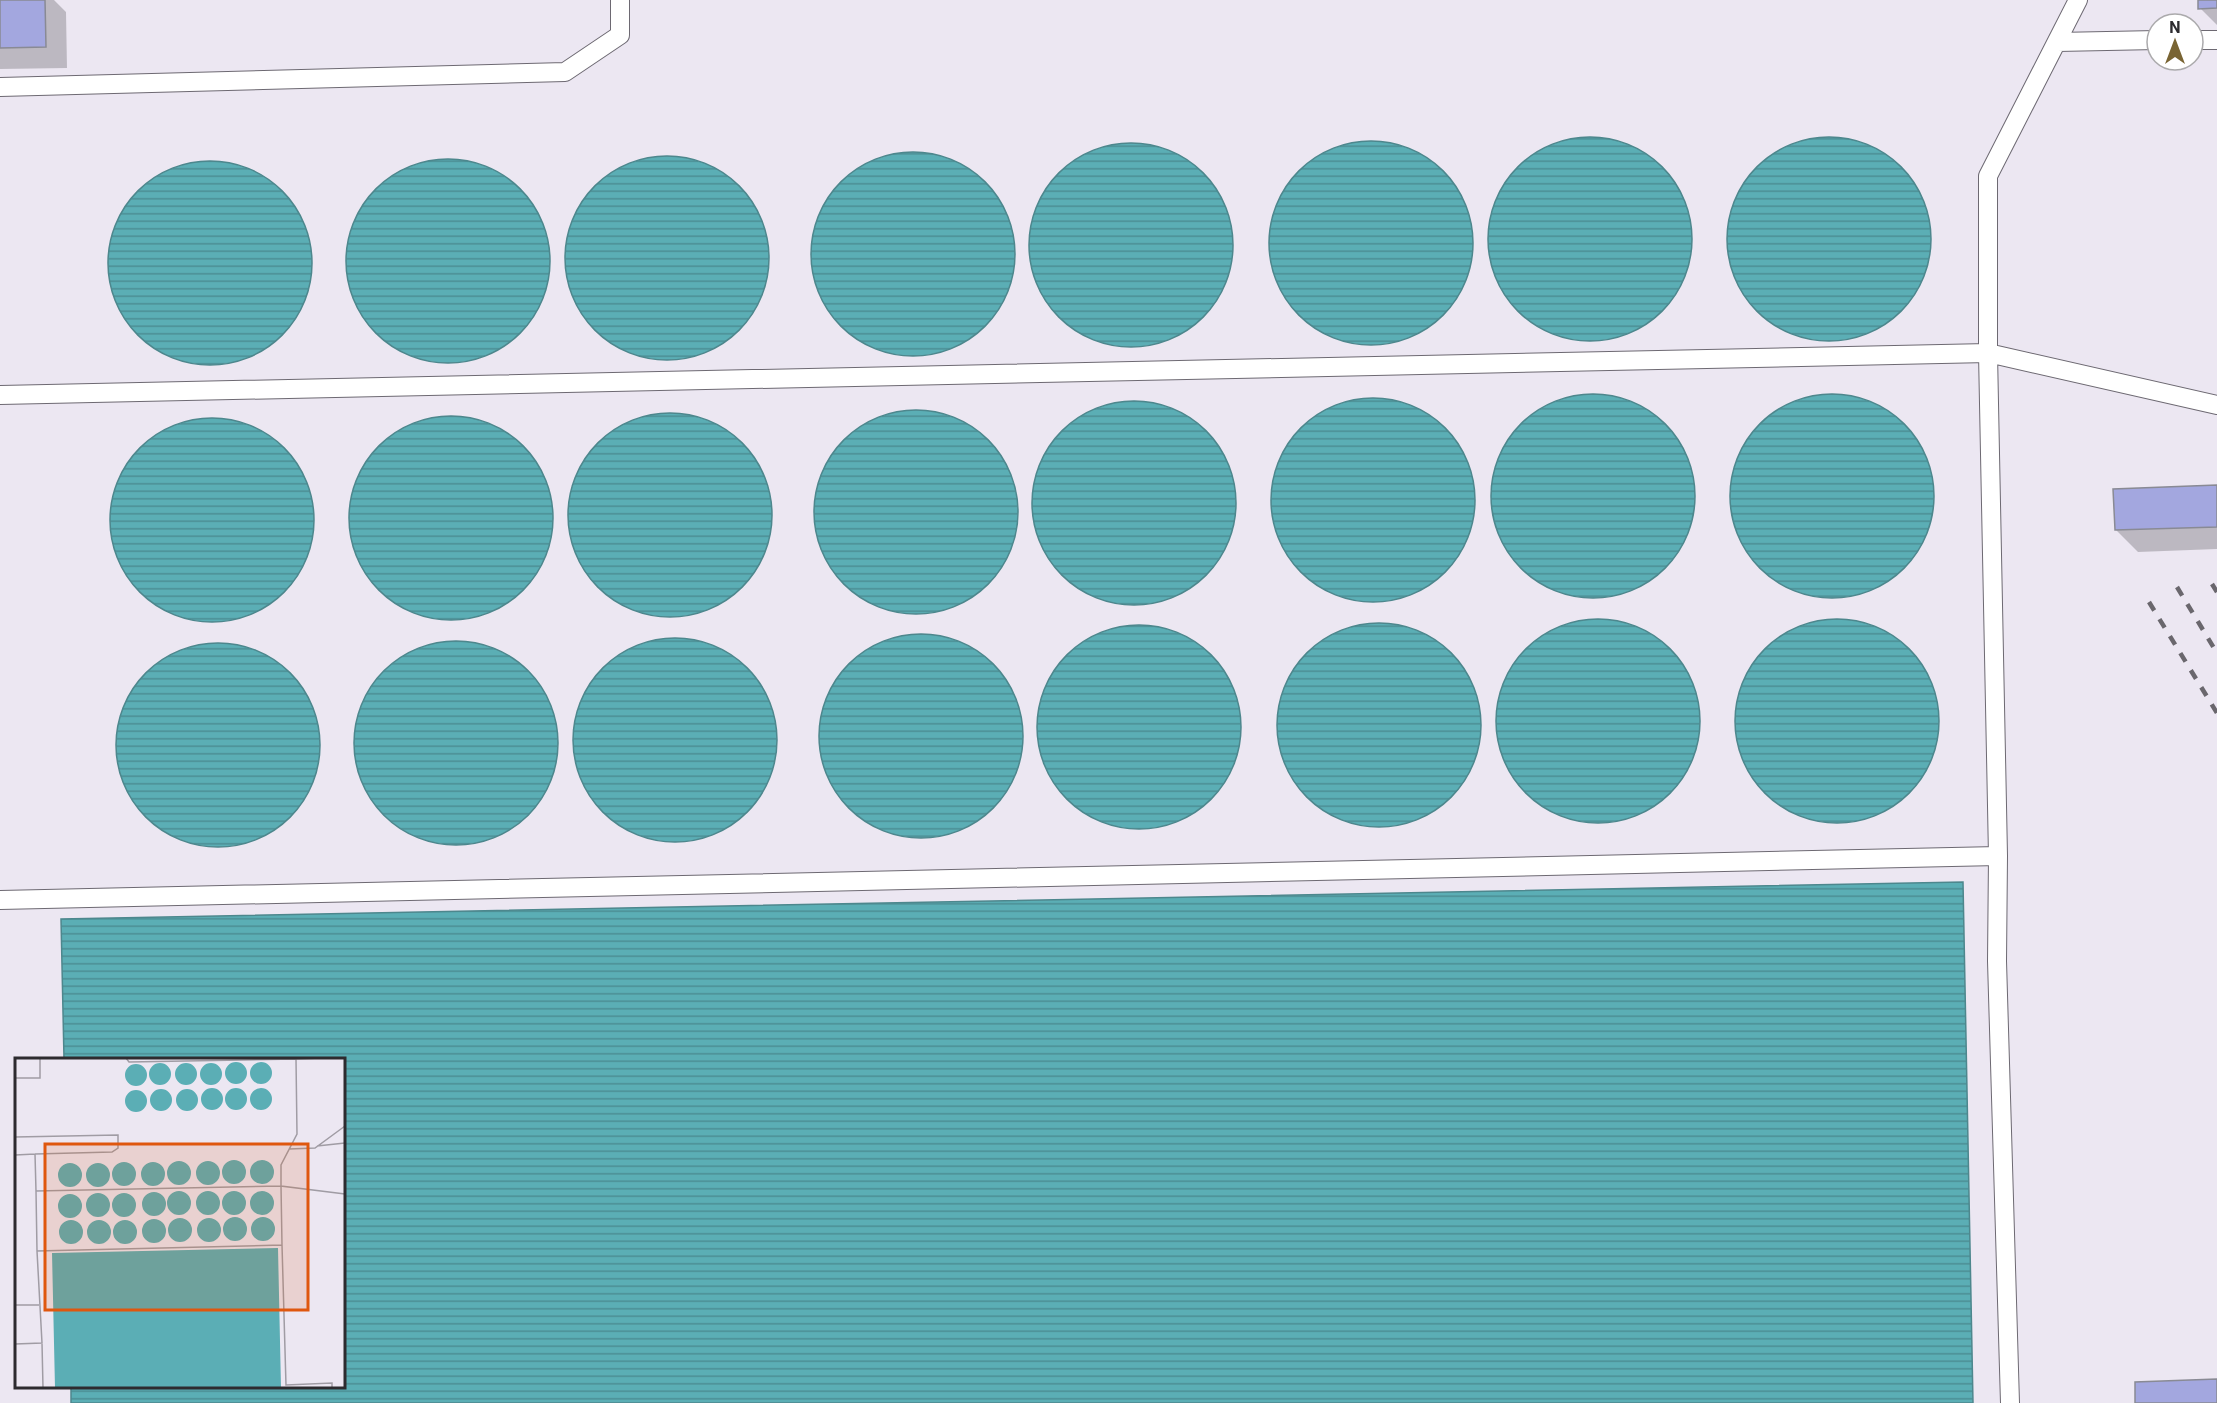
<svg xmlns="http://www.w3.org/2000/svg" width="2217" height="1403" viewBox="0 0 2217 1403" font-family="Roboto,sans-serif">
  <defs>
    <pattern id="water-rules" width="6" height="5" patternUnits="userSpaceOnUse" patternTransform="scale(1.5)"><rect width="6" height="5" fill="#5baeb5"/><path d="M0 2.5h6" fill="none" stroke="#4c8e94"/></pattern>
  </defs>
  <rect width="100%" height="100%" fill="#ece7f2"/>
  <!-- water -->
  <path fill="url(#water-rules)" stroke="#4d878d" stroke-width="1.5" d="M1727 239a102 102 0 1 1 204 0a102 102 0 1 1-204 0Z
    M1488 239a102 102 0 1 1 204 0a102 102 0 1 1-204 0Z
    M1269 243a102 102 0 1 1 204 0a102 102 0 1 1-204 0Z
    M1029 245a102 102 0 1 1 204 0a102 102 0 1 1-204 0Z
    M811 254a102 102 0 1 1 204 0a102 102 0 1 1-204 0Z
    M565 258a102 102 0 1 1 204 0a102 102 0 1 1-204 0Z
    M346 261a102 102 0 1 1 204 0a102 102 0 1 1-204 0Z
    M108 263a102 102 0 1 1 204 0a102 102 0 1 1-204 0Z
    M1491 496a102 102 0 1 1 204 0a102 102 0 1 1-204 0Z
    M1730 496a102 102 0 1 1 204 0a102 102 0 1 1-204 0Z
    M1271 500a102 102 0 1 1 204 0a102 102 0 1 1-204 0Z
    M1032 503a102 102 0 1 1 204 0a102 102 0 1 1-204 0Z
    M814 512a102 102 0 1 1 204 0a102 102 0 1 1-204 0Z
    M568 515a102 102 0 1 1 204 0a102 102 0 1 1-204 0Z
    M349 518a102 102 0 1 1 204 0a102 102 0 1 1-204 0Z
    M110 520a102 102 0 1 1 204 0a102 102 0 1 1-204 0Z
    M1496 721a102 102 0 1 1 204 0a102 102 0 1 1-204 0Z
    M1735 721a102 102 0 1 1 204 0a102 102 0 1 1-204 0Z
    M1277 725a102 102 0 1 1 204 0a102 102 0 1 1-204 0Z
    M1037 727a102 102 0 1 1 204 0a102 102 0 1 1-204 0Z
    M819 736a102 102 0 1 1 204 0a102 102 0 1 1-204 0Z
    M573 740a102 102 0 1 1 204 0a102 102 0 1 1-204 0Z
    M354 743a102 102 0 1 1 204 0a102 102 0 1 1-204 0Z
    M116 745a102 102 0 1 1 204 0a102 102 0 1 1-204 0Z
    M1963 882 1973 1403H71V1387L344 1386V1060L64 1059 61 919Z"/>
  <!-- shadow -->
  <path fill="#0003" d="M0 0H54L66 12 67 68 0 69Z
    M2200 0H2217V25L2200 8Z
    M2217 487V549L2138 552 2116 530Z"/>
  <!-- building -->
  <path fill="#a3a7df" stroke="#898a94" stroke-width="1.5" d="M0 0H45L46 47 0 48Z
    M2198 0H2217V8L2198 9Z
    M2217 485V527L2115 530 2113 489Z
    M2217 1379V1403H2135V1382Z"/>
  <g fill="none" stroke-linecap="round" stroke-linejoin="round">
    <!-- service casing -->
    <g stroke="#6d6972" stroke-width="20">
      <path id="service" d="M2078 0 1988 176V353L2217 405
        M2193 40H2217
        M2057 42 2157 40
        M0 87 565 72 620 35V0
        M0 395 1988 353 1998 856 0 900
        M1998 856 1997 961 2010 1403"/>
    </g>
    <!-- service -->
    <use href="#service" stroke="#fff" stroke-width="18"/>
    <!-- rail -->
    <path stroke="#6a676d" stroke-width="4.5" stroke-dasharray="10 10" stroke-linecap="butt" d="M2212 584 2217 592
      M2177 587 2217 653
      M2149 602 2217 713"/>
  </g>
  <!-- overview -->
  <g transform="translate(15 1058)">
    <rect width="330" height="330" fill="#ece7f2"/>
    <path d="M235 15a11 11 0 1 1 22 0a11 11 0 1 1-22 0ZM210 15a11 11 0 1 1 22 0a11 11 0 1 1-22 0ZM185 16a11 11 0 1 1 22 0a11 11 0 1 1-22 0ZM160 16a11 11 0 1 1 22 0a11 11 0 1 1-22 0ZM134 16a11 11 0 1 1 22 0a11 11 0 1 1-22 0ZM110 17a11 11 0 1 1 22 0a11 11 0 1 1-22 0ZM210 41a11 11 0 1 1 22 0a11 11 0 1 1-22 0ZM186 41a11 11 0 1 1 22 0a11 11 0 1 1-22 0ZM235 41a11 11 0 1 1 22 0a11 11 0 1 1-22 0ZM161 42a11 11 0 1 1 22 0a11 11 0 1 1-22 0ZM135 42a11 11 0 1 1 22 0a11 11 0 1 1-22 0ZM110 43a11 11 0 1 1 22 0a11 11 0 1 1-22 0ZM235 114a12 12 0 1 1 24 0a12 12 0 1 1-24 0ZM207 114a12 12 0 1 1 24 0a12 12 0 1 1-24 0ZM181 115a12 12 0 1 1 24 0a12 12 0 1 1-24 0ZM152 115a12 12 0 1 1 24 0a12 12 0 1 1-24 0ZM126 116a12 12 0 1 1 24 0a12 12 0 1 1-24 0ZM97 116a12 12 0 1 1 24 0a12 12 0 1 1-24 0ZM43 117a12 12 0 1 1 24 0a12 12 0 1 1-24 0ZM71 117a12 12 0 1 1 24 0a12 12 0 1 1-24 0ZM207 145a12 12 0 1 1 24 0a12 12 0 1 1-24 0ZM235 145a12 12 0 1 1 24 0a12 12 0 1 1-24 0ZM152 145a12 12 0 1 1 24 0a12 12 0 1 1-24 0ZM181 145a12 12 0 1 1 24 0a12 12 0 1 1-24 0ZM127 146a12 12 0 1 1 24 0a12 12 0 1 1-24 0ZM71 147a12 12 0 1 1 24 0a12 12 0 1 1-24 0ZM97 147a12 12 0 1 1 24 0a12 12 0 1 1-24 0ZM43 148a12 12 0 1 1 24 0a12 12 0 1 1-24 0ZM208 171a12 12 0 1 1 24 0a12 12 0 1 1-24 0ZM236 171a12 12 0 1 1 24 0a12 12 0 1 1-24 0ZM153 172a12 12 0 1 1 24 0a12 12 0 1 1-24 0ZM182 172a12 12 0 1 1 24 0a12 12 0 1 1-24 0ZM127 173a12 12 0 1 1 24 0a12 12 0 1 1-24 0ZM98 174a12 12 0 1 1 24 0a12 12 0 1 1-24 0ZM72 174a12 12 0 1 1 24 0a12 12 0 1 1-24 0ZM44 174a12 12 0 1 1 24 0a12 12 0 1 1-24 0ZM263 190 266 330H40L37 195Z" fill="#5baeb5"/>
    <path fill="none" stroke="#a09ca4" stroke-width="1.5" d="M111 0 114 4 281 1 282 76 266 107V128L330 136M281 1 306 0M0 20H25V0M0 79 103 77V90L97 94 20 96M302 88 330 85M274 91 300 90 330 68M0 97 20 96 21 133 266 128 267 187 22 193 27 285 0 286M21 133 22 193M267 187 271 327 317 325V330M0 247H24M27 285 28 330"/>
    <path fill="#df570e" fill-opacity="0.15" stroke="#df570e" stroke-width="3" d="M30 86H293V252H30Z"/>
    <rect width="330" height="330" fill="none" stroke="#2d2b2f" stroke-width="3"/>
  </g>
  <!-- north arrow -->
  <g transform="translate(2175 42)"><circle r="28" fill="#ffffff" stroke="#abaaac" stroke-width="1.5"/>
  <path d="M0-4.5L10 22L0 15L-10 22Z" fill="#796433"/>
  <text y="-9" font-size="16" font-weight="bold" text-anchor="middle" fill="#2d2b2f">N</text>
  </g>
</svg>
